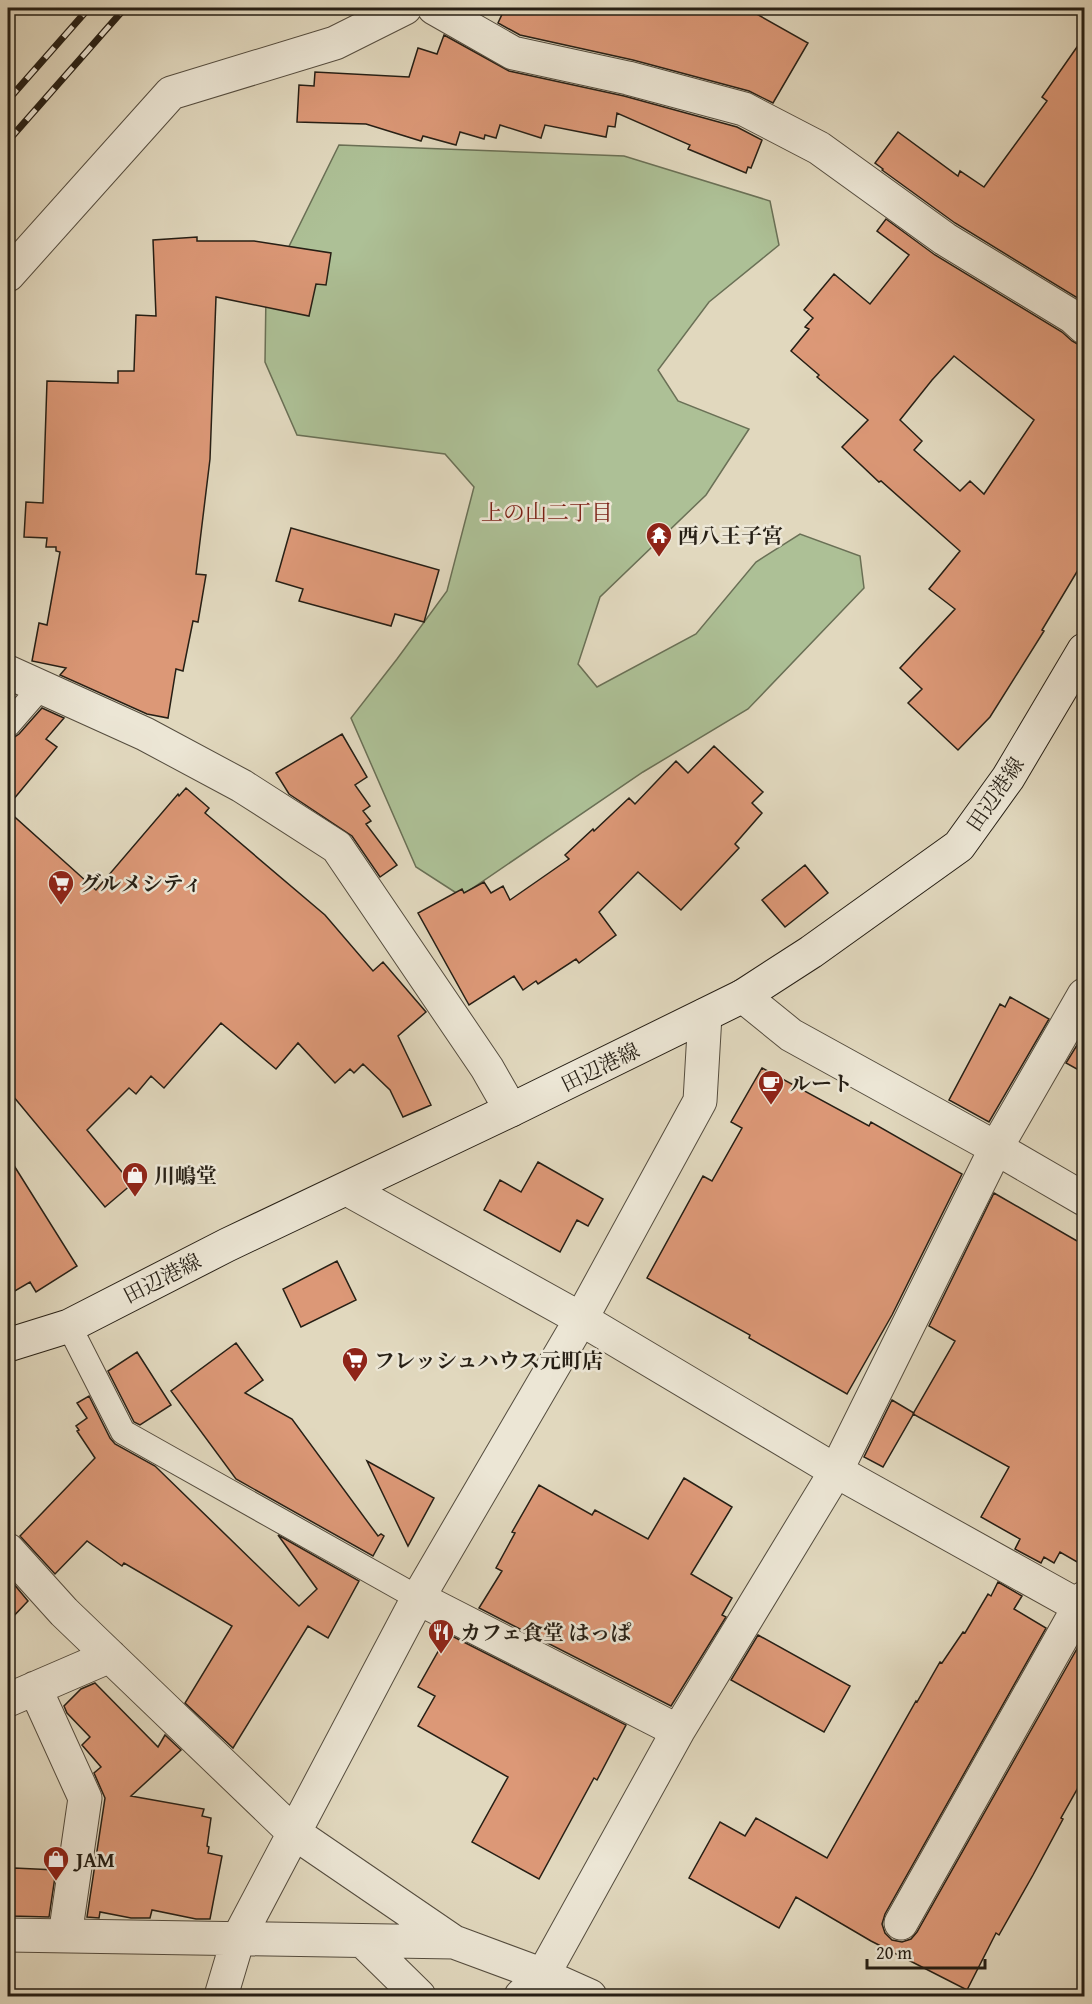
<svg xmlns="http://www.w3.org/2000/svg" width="1092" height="2004" viewBox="0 0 1092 2004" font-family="'Gentium Book Plus','Noto Serif JP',serif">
  <rect width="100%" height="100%" fill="#e1d8be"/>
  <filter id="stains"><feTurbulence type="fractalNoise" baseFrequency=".00333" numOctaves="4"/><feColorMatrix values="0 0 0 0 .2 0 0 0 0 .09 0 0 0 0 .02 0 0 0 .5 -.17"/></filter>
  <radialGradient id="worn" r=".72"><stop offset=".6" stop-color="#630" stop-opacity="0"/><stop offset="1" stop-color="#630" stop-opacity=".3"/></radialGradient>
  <!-- green -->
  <path fill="#adc096" stroke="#6a7056" stroke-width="1.5" d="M339 145 624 156 770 201 779 245 709 302 658 370 678 401 749 429 706 495 600 597 578 664 597 687 696 634 756 562 800 534 860 556 864 588 748 709 643 772 461 896 416 867 351 718 397 659 447 591 474 487 445 454 297 435 265 362 266 293Z"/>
  <!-- building -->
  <path fill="#dc9877" stroke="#261f15" stroke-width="1.5" fill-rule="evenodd" d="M505 8H746L808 43 773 103 749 91 633 60 520 35 498 23Z
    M444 35 509 71 624 96 737 127 762 140 751 168 748 167 746 173 688 149 690 145 617 113 615 127 608 126 606 137 545 125 541 138 500 125 496 138 485 135 484 139 460 132 456 145 423 136 421 141 366 124 297 122 299 85 314 86 315 72 409 77 418 48 437 54Z
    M1084 37V302L955 223 882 170 883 169 875 163 898 132 958 176 960 171 984 187 1047 101 1042 97Z
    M886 219 935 255 1062 332 1072 341 1079 345H1084V560L1042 630 1044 631 990 717 958 750 908 703 922 689 900 668 955 609 929 589 960 551 881 481 879 482 842 447 868 420 817 377 819 375 791 351 809 329 805 327 813 318 804 310 834 274 870 304 909 255 877 231ZM954 356 1034 420 984 494 970 481 960 491 914 450 922 441 900 420 932 380Z
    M197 237V241H254L331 253 326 285 316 284 309 316 216 297 210 459 196 574 206 575 198 622 193 621 183 671 176 669 168 718 147 714 60 675 66 668 32 661 39 623 47 625 60 552 56 551V547H46L47 538 24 537 26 502 43 503 47 381 118 383V371H134L136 315 156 316 153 240Z
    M291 528 439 570 424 622 395 614 391 626 299 601 303 589 276 581Z
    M42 708 64 718 46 739 57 747 8 806V739L13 738 19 734Z
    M342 734 367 777 355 785 370 806 363 811 371 821 366 824 397 865 380 877 352 836 289 794 276 773Z
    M714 746 763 792 752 803 762 813 735 844 739 848 681 910 638 872 599 912 616 935 579 963 576 959 538 984 536 981 523 990 514 976 469 1005 418 913 462 889 464 893 484 882 491 893 503 886 510 900 569 859 565 855 593 829 594 831 629 798 635 804 676 761 688 773Z
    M186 788 209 808 205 813 325 915 373 971 383 962 426 1012 398 1036 431 1105 403 1117 390 1090 363 1064 354 1073 350 1069 335 1083 298 1043 276 1069 221 1023 164 1088 151 1076 136 1094 129 1088 87 1130 132 1184 105 1207 8 1090V811L96 890 178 794 179 796Z
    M805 865 828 893 785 927 762 900Z
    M1010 997 1049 1019 989 1122 949 1100 1000 1004 1005 1007Z
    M1082 1037 1084 1038V1073L1066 1063Z
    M762 1068 869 1126 871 1122 962 1174 892 1315 847 1394 749 1338 750 1335 647 1278 703 1176 712 1181 742 1128 731 1122Z
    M8 1156 77 1266 36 1292 30 1282 8 1295Z
    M538 1162 603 1199 588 1226 577 1220 560 1252 484 1210 500 1180 521 1192Z
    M994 1193 1084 1245V1566L1060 1552 1054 1563 1044 1557 1041 1563 1015 1549 1020 1539 981 1517 1009 1467 913 1414 955 1341 929 1326Z
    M337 1261 356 1300 301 1327 283 1289Z
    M236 1343 263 1380 245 1393 292 1419 378 1536 381 1534 384 1536 373 1556 236 1479 171 1391Z
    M137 1352 171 1405 140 1425 134 1422 108 1371Z
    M89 1396 110 1438 115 1444 155 1466 299 1606 317 1589 278 1535 359 1581 328 1638 308 1626 233 1748 185 1703 232 1626 124 1563 122 1566 87 1541 55 1574 20 1536 95 1458 77 1431 79 1430 76 1426 87 1418 77 1403Z
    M892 1400 914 1413 883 1467 864 1457Z
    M367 1461 434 1498 408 1546Z
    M684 1478 732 1507 691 1574 732 1598 722 1615 726 1617 671 1706 479 1608 502 1571 496 1568 515 1533 512 1532 539 1485 592 1515 595 1510 648 1539Z
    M8 1577 28 1601 8 1622Z
    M998 1582 1022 1596 1014 1609 1046 1628 885 1914 882 1924 885 1933 892 1940 902 1942 911 1939 917 1932 1078 1647 1084 1651V1777L1061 1818 1063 1819 1033 1875 999 1935 996 1933 967 1990 871 1941 796 1897 779 1928 689 1878 720 1822 745 1836 756 1818 827 1858 916 1701 917 1702 940 1662 942 1663 963 1632 965 1633 988 1594 991 1596Z
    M448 1634 626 1725 597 1780 594 1778 539 1879 472 1842 508 1777 418 1726 435 1696 418 1687Z
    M758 1635 850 1686 824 1732 731 1680Z
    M95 1683 158 1747 165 1735 181 1750 131 1796 204 1809 202 1816 211 1818 207 1846 209 1847 208 1853 222 1856 210 1919H196L152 1910 150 1918H131L100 1912 99 1918 87 1917 105 1798 94 1773 101 1767 82 1745 90 1737 67 1713 64 1706 81 1689Z
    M14 1868 56 1870 49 1917 11 1916Z"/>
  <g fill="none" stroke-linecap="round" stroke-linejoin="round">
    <!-- lane casing -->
    <g stroke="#554d3f" stroke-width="26">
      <path id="lane" d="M8 725 41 687
        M69 1326 123 1432 418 1598"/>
    </g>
    <!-- street casing -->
    <g stroke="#554d3f" stroke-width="35">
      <path id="street" d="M434 8 513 53 628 78 744 109 819 148 945 239 1073 317 1084 327
        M8 275 171 93 335 43 405 8
        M8 672 145 734 242 786 337 847 487 1068 511 1110
        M743 996 791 1035 996 1148 1084 1199
        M347 1189 581 1319 836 1471 1084 1609
        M8 1550 64 1612 293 1832 454 1942
        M418 1598 678 1731
        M35 1688 85 1798 65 1936
        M8 1700 110 1656
        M901 1923 1084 1598
        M8 1935 454 1942 543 1975 590 1996
        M364 1942 419 1996
        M221 1996 238 1939 418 1598 581 1319 700 1101 705 1015
        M521 1996 543 1975 678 1731 836 1471 996 1148 1084 995"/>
    </g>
    <!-- secondary casing -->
    <g stroke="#261f15" stroke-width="35">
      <path id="secondary" d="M8 1345 69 1326 227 1245 511 1110 743 996 811 952 959 846 1008 778 1084 650"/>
    </g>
    <!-- lane -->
    <use href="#lane" stroke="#ece6d5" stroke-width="24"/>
    <!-- street -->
    <use href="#street" stroke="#ece6d5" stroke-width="33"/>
    <!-- secondary -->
    <use href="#secondary" stroke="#ece6d5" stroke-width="33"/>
    <!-- rail casing -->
    <g stroke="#261f15" stroke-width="7">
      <path id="rail" d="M8 100 89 8
        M8 141 125 8"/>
    </g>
    <!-- rail -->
    <use href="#rail" stroke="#ece6d5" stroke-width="4.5" stroke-dasharray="14" stroke-linecap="butt"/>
  </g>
  <!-- icons -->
  <defs>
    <g id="temple-pin" transform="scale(1.35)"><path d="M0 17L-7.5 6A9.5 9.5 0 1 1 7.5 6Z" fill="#8f2418" stroke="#ece6d5"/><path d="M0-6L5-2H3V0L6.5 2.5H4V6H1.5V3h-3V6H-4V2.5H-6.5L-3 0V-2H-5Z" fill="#fff"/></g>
    <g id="supermarket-pin" transform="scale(1.35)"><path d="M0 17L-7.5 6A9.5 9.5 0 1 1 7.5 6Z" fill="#8f2418" stroke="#ece6d5"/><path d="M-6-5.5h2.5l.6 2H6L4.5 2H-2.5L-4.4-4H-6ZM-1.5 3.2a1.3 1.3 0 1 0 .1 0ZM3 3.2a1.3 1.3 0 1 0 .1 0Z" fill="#fff"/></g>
    <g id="cafe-pin" transform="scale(1.35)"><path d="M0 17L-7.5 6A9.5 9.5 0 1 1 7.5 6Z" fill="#8f2418" stroke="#ece6d5"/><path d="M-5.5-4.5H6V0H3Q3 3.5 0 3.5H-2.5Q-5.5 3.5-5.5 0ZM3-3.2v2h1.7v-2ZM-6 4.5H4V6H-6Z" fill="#fff"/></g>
    <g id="shop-pin" transform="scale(1.35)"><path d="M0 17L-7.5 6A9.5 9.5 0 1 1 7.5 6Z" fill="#8f2418" stroke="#ece6d5"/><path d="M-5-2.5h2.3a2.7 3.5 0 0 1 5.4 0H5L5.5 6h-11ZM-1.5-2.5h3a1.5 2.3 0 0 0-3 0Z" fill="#fff"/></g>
    <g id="restaurant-pin" transform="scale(1.35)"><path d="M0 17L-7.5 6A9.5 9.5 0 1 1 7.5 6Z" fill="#8f2418" stroke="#ece6d5"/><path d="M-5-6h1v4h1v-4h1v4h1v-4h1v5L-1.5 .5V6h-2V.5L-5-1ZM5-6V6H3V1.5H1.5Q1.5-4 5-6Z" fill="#fff"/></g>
  </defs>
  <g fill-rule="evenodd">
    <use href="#temple-pin" x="659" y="535"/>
    <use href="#supermarket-pin" x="61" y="883"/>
    <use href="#cafe-pin" x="771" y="1083"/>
    <use href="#shop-pin" x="135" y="1175"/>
    <use href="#supermarket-pin" x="355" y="1360"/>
    <use href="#restaurant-pin" x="441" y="1632"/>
    <use href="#shop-pin" x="56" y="1859"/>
  </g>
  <g text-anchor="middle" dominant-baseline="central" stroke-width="5" stroke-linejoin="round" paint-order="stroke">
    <!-- poi labels -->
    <g font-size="21" font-weight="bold" fill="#261f15" stroke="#ece6d5" text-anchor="start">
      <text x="678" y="535">西八王子宮</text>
      <text x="80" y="883">グルメシティ</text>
      <text x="790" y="1083">ルート</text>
      <text x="154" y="1175">川嶋堂</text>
      <text x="374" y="1360">フレッシュハウス元町店</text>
      <text x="460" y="1632">カフェ食堂 はっぱ</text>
      <text x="76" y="1859">JAM</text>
    </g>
    <!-- street labels -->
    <g font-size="21" fill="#261f15" stroke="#ece6d5">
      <text transform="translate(995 794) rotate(-56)">田辺港線</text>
      <text transform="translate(600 1067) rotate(-26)">田辺港線</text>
      <text transform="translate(162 1278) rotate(-27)">田辺港線</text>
    </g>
    <!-- neighbourhood labels -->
    <g font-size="22" fill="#7a1f14" stroke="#ece6d5">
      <text x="547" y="512">上の山二丁目</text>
    </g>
  </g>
  <!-- margin -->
  <rect width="1092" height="2004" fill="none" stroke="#e1d8be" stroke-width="30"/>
  <rect x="9" y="9" width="1074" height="1986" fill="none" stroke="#261f15" stroke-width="3"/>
  <rect x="15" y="15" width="1062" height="1974" fill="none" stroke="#261f15" stroke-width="1.5"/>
  <!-- scale -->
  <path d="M867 1959v9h118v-9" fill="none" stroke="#261f15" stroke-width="3"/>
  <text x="876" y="1959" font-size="18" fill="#261f15" stroke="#ece6d5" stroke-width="4.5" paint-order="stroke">20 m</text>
  <rect width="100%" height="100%" filter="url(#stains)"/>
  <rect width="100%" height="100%" fill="url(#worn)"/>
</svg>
